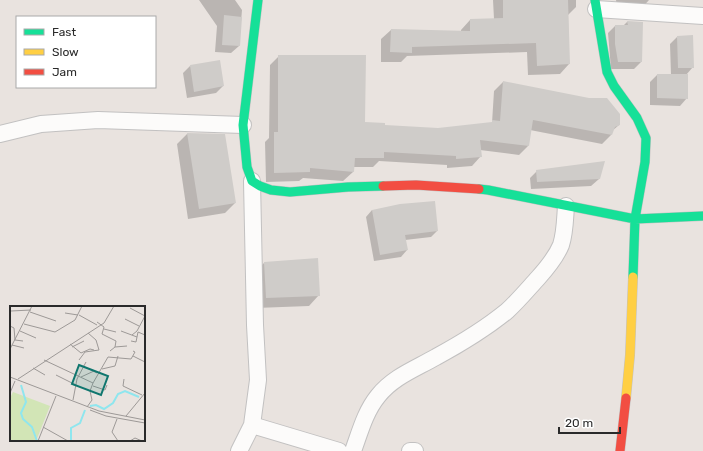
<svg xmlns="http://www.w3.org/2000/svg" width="703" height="451" viewBox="0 0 703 451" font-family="Rubik,sans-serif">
  <rect width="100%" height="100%" fill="#e9e3df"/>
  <!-- shadow -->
  <path fill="#0003" d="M199 0H235L242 10 239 46 231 53 215 52 217 26Z
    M493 0H576V7L568 15 569 64 560 74 528 75 527 52 407 56 401 62H381V39L391 30 461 32V30L470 20 494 19Z
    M616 0H649L641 9 617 7Z
    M627 22 642 23 641 62 634 69H611L608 33 615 26H623Z
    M677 37 693 67 686 75 687 98 680 106 650 105V82L657 75H671L670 44Z
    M279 56 364 123 384 126 438 129 492 123 494 91 503 82 619 125 612 131 611 135 602 144 530 130 528 146 519 155 480 150 481 156 472 166 447 168V165L379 161 373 167H353V172L343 181 303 178 299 181 266 182 265 142 269 138 270 65Z
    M190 66 223 86 216 93 187 98 183 73Z
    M187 134 224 135 235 203 225 213 188 219 177 144Z
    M537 171 599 179 591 186 531 189 530 178Z
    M372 210 437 231 431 237 405 240 407 250 401 257 374 261 366 217Z
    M264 263 319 295 309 306 256 308 254 273Z"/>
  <!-- building -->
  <path fill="#cfccc9" d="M503 0H568L570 64 537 66 536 43 412 47V53L390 52 391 29 470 31V19L503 18Z
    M224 15 242 17 240 46 222 45Z
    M627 21 643 22 642 62H618L615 44V25H628Z
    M693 35 694 68H678L677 36Z
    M278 55H366L365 122 385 123V125L438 128 492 122V120L500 121 503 81 589 98H607L620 114V125L615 127 612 135 533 120 529 146 480 140 482 157 456 159V156L384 152V158H355L354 172 310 168V172L274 173V132H278Z
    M220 60 224 86 194 92 190 65Z
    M657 74H688V99L657 98Z
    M187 133 225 134 236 203 199 209Z
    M605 161 600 179 537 182 536 170Z
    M435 201 438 231 405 235 408 250 380 255 372 210 400 204Z
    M318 258 320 296 266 298 264 262Z"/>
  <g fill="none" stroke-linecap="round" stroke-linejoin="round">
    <!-- street casing -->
    <g stroke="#c2c1c1" stroke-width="18">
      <path id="street" d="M596 9 703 16
        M0 134 41 124 98 120 243 125
        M252 425 339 451
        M239 451 252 425 258 380 255 325 252 181
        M353 451C360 432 365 412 378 396 393 377 415 369 436 357 460 344 485 329 507 311 518 301 528 289 538 278 547 268 556 257 561 245 565 233 565 219 566 206
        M410 451H415"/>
    </g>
    <!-- fast casing -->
    <g stroke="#c2c1c1" stroke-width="10">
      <path id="fast" d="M258 0 243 125 247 167 252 181 260 186 271 190 290 192 348 187 383 186
        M595 0 607 72 614 86 637 118 646 138 645 162 635 219 633 277
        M479 189 488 190 635 219 703 216"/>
    </g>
    <!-- slow casing -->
    <g stroke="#c2c1c1" stroke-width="10">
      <path id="slow" d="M626 398 630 355 633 277"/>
    </g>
    <!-- jam casing -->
    <g stroke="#c2c1c1" stroke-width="10">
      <path id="jam" d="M383 186 416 185 479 189
        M620 451 626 398"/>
    </g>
    <!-- street -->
    <use href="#street" stroke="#fcfbfa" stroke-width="16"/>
    <!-- fast -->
    <use href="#fast" stroke="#16e098" stroke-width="9"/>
    <!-- slow -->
    <use href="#slow" stroke="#ffcf43" stroke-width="9"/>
    <!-- jam -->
    <use href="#jam" stroke="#f24e42" stroke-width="9"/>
  </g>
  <!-- overview -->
  <g transform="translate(10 306)">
    <rect width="135" height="135" fill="#e9e3df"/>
    <path d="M3 86 40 100 26 135H0V92Z" fill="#d2e5b6"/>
    <path fill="none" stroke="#8fe6ee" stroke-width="2" d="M11 79 16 96 11 107 13 113 22 121 27 135M80 100 86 99 94 103 103 97 108 88 115 85 129 91M61 135V122L70 117 75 104"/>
    <path fill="none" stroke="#9d9997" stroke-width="1" d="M120 2 135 10M1 5 21 4M20 6 46 15M55 7 68 9M69 9 87 19M115 13 129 20M87 16 94 21 92 28 106 35 105 41 100 45M14 18 45 26 65 14 72 0M0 20 4 22 5 34 13 35M94 23 106 26M10 25 26 32M111 25 127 31M122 29 127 25 135 10M121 35 126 36 128 26 135 29M60 38 71 47 80 43 84 44M2 39 14 42M62 41 74 35M105 41 117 40M0 43 22 0M123 50 135 56M34 54 83 77 80 85 82 94 77 101M69 54 75 46 89 44 86 34 78 27M73 60 87 67M23 62 35 69M92 63 105 60 108 50M46 69 66 79M0 71 89 105 135 114M71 71 84 65M8 73 94 17 104 0M114 73 113 80 132 89M83 77 98 51 121 53 125 46 123 45M83 80 95 84 97 79M0 87 5 75M63 94 67 73 76 56M80 104 96 110 135 117M116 110 135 87M107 113 102 126 108 135M33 121 58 135M28 135 46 90M120 135 125 132 132 135"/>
    <path fill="#0f766e" fill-opacity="0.15" stroke="#0f766e" stroke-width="2" d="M69 59 98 70 91 89 62 78Z"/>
    <rect width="135" height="135" fill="none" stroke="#2a2a2a" stroke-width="2"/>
  </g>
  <!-- legend -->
  <rect x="16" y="16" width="140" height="72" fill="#ffffff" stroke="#aaaaaa"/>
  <rect x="24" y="29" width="20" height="6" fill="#16e098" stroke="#aaaaaa"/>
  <text x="52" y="36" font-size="12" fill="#2a2a2a">Fast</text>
  <rect x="24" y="49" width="20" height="6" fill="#ffcf43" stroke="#aaaaaa"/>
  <text x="52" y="56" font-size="12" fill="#2a2a2a">Slow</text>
  <rect x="24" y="69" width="20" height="6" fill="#f24e42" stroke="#aaaaaa"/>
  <text x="52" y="76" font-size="12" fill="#2a2a2a">Jam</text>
  <!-- scale -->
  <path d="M559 427v6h61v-6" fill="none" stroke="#2a2a2a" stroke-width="2"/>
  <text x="565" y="427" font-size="12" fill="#2a2a2a" stroke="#ffffff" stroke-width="3" paint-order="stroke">20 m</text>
</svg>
